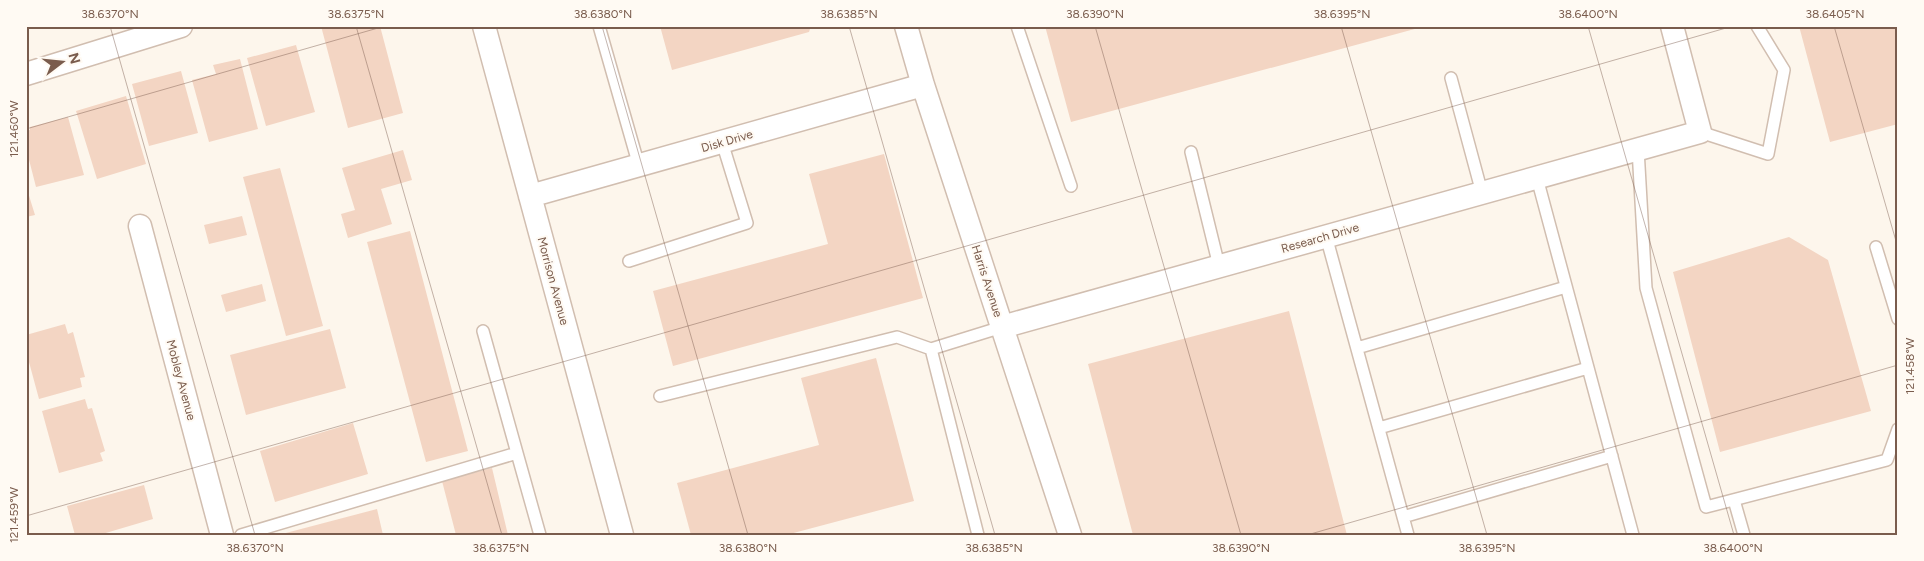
<svg xmlns="http://www.w3.org/2000/svg" width="1924" height="561" viewBox="0 0 1924 561" font-family="Figtree,sans-serif">
  <rect width="100%" height="100%" fill="#fdf6ec"/>
  <!-- building -->
  <path fill="#f3d5c3" d="M321 26H380L403 113 348 128Z
    M660 26H811L809 32 672 70Z
    M1045 26H1422V27L1071 122Z
    M1799 26H1897L1898 124 1830 142Z
    M296 45 315 112 266 126 247 58Z
    M240 59 258 129 209 142 192 80 216 74 213 65Z
    M181 71 198 133 149 146 132 84Z
    M126 96 146 164 97 179 76 111Z
    M68 117 84 175 36 187 26 148V131L30 130V127Z
    M403 150 412 180 381 189 392 224 348 238 341 214 355 210 342 168Z
    M884 154 923 298 673 366 653 291 828 244 809 174Z
    M280 168 323 326 286 336 243 177Z
    M26 186 35 215 26 217Z
    M242 216 247 235 209 244 204 225Z
    M410 231 468 451 426 462 367 242Z
    M1789 237 1828 260 1871 411 1720 452 1673 272Z
    M262 284 266 301 226 312 221 295Z
    M1289 311 1347 535H1133L1088 364Z
    M65 324 68 334 73 332 85 377 80 378 82 387 39 399 26 351V335Z
    M330 329 346 388 246 415 230 355Z
    M876 358 914 501 786 535H691L677 483 819 445 801 378Z
    M85 399 88 409 92 408 105 451 100 453 103 461 59 473 42 411Z
    M353 423 368 474 275 502 260 451Z
    M492 468 508 535H456L442 481Z
    M144 485 153 519 99 535H75L67 506Z
    M377 509 383 535H282V534Z"/>
  <g fill="none" stroke-linecap="round" stroke-linejoin="round">
    <!-- lane casing -->
    <g stroke="#d1beb0" stroke-width="14">
      <path id="lane" d="M599 26 639 166
        M1017 26 1071 186
        M1451 78 1482 193
        M1700 132 1768 154 1784 70 1757 26
        M1638 149 1646 288 1706 507 1887 460 1898 429
        M1191 152 1219 266
        M1537 178 1633 535
        M1326 236 1408 535
        M1876 247 1898 319
        M629 261 747 223 722 142
        M483 331 517 453
        M1357 348 1566 287
        M931 349 978 535
        M660 396 897 337 931 349 1002 327
        M1379 428 1588 368
        M1734 500 1744 535
        M1403 517 1612 456
        M241 535 517 453 540 535"/>
    </g>
    <!-- street casing -->
    <g stroke="#d1beb0" stroke-width="25">
      <path id="street" d="M484 26 622 535
        M906 26 923 85 1070 535
        M26 74 181 26
        M530 196 923 85
        M140 226 222 535
        M1002 327 1700 132 1672 26"/>
    </g>
    <!-- lane -->
    <use href="#lane" stroke="#fff" stroke-width="11"/>
    <!-- street -->
    <use href="#street" stroke="#fff" stroke-width="22"/>
  </g>
  <!-- ticks -->
  <path fill="none" stroke="#7a5c4d" stroke-width="1" stroke-opacity="0.45" d="M110 26 255 535M356 26 502 535M602 26 748 535M849 26 995 535M1095 26 1241 535M1341 26 1487 535M1588 26 1734 535M1834 26 1898 248M26 129 385 26M26 516 1733 26M1307 535 1898 365"/>
  <g text-anchor="middle" dominant-baseline="central" stroke-width="4" stroke-linejoin="round" paint-order="stroke">
    <!-- street labels -->
    <g font-size="12" fill="#7a5c4d" stroke="#fffaf3">
      <text transform="translate(727 141) rotate(-16)">Disk Drive</text>
      <text transform="translate(1320 238) rotate(-16)">Research Drive</text>
      <text transform="translate(553 281) rotate(75)">Morrison Avenue</text>
      <text transform="translate(987 281) rotate(72)">Harris Avenue</text>
      <text transform="translate(181 380) rotate(75)">Mobley Avenue</text>
    </g>
  </g>
  <!-- border -->
  <rect width="1924" height="561" fill="none" stroke="#fffaf3" stroke-width="55"/>
  <!-- north arrow -->
  <g transform="translate(62 62) rotate(74)" stroke="#fffaf3" stroke-width="4" paint-order="stroke">
  <path d="M0-4L9 19L0 12L-9 19Z" fill="#7a5c4d"/>
  <text y="-8" font-size="14" font-weight="bold" text-anchor="middle" fill="#7a5c4d">N</text>
  </g>
  <rect x="28" y="28" width="1868" height="506" fill="none" stroke="#7a5c4d" stroke-width="2"/>
  <g font-size="12" text-anchor="middle" fill="#7a5c4d">
    <text x="110" y="18">38.6370°N</text>
    <text x="356" y="18">38.6375°N</text>
    <text x="603" y="18">38.6380°N</text>
    <text x="849" y="18">38.6385°N</text>
    <text x="1095" y="18">38.6390°N</text>
    <text x="1342" y="18">38.6395°N</text>
    <text x="1588" y="18">38.6400°N</text>
    <text x="1835" y="18">38.6405°N</text>
    <text transform="translate(14 129) rotate(-90)" y="4">121.460°W</text>
    <text transform="translate(1910 366) rotate(-90)" y="4">121.458°W</text>
    <text transform="translate(14 515) rotate(-90)" y="4">121.459°W</text>
    <text x="255" y="552">38.6370°N</text>
    <text x="501" y="552">38.6375°N</text>
    <text x="748" y="552">38.6380°N</text>
    <text x="994" y="552">38.6385°N</text>
    <text x="1241" y="552">38.6390°N</text>
    <text x="1487" y="552">38.6395°N</text>
    <text x="1733" y="552">38.6400°N</text>
  </g>
</svg>
